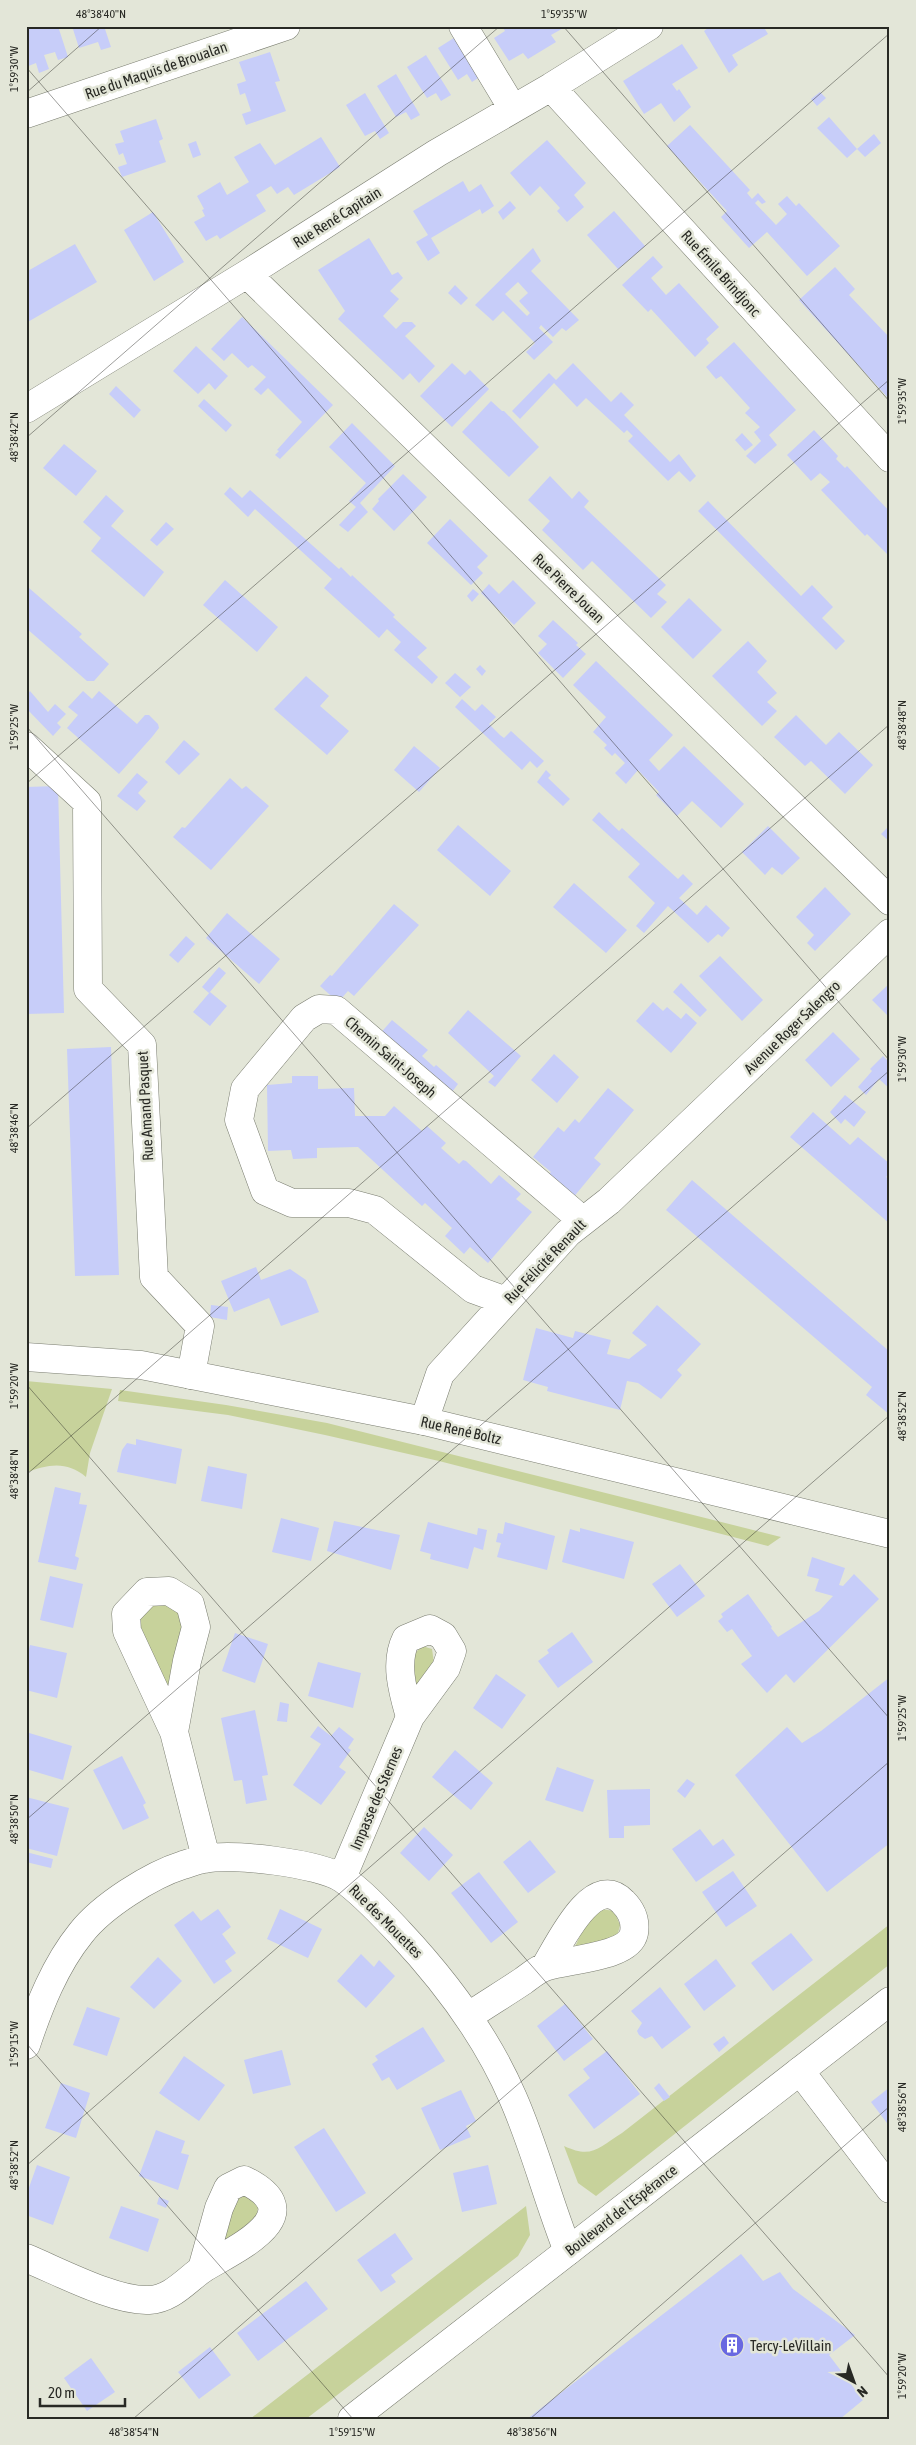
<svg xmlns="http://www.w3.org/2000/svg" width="916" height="2445" viewBox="0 0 916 2445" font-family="'Asap Condensed',sans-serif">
  <rect width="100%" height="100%" fill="#e3e6d8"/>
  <!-- green -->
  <path fill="#c7d29b" d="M26 1381 112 1389 90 1453 86 1477C67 1461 48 1464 26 1473Z
    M120 1390 226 1405 327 1423 781 1537 768 1546 439 1461 325 1435 228 1415 118 1401Z
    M167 1603 179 1611 185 1627 171 1685 165 1688 150 1659 137 1617 153 1606Z
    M422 1646 432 1649 434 1663 413 1694 410 1658Z
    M601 1909 614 1911 620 1925 617 1937 574 1949 585 1925Z
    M890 1924V1964L596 2196 578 2183 564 2146C592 2159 598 2148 622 2133Z
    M251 2196 258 2207 256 2220 221 2243 236 2197Z
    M526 2206 530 2235 518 2256 306 2419H250Z"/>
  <!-- building -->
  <path fill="#c7cdf9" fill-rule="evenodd" d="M26 26H58L68 57 58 60 55 52 44 55 49 69 39 73 36 63 26 67Z
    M72 26H104L111 47 101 50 98 42 79 48Z
    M502 26H567L551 35 556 42 528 59 523 53 509 61 494 38 505 31Z
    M711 26 715 28 718 26H763L768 34 732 55 738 65 729 73 704 31Z
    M457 36 481 76 472 82 467 74 458 80 438 48Z
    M682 44 698 68 672 84 677 91 679 89 691 107 674 122 661 103 644 114 623 81Z
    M270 52 280 81 275 82 286 111 246 125 242 114 251 111 245 93 240 95 237 84 246 81 239 62Z
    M426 55 451 95 441 101 436 93 427 98 407 67Z
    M396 74 420 115 411 120 406 112 396 117 377 86Z
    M820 92 826 98 817 106 811 99Z
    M365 93 389 133 380 139 375 131 365 136 346 105Z
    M829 117 857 149 847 158 817 128Z
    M156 119 163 139 159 141 166 162 122 177 118 167 127 164 123 153 119 155 115 144 124 142 120 131Z
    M690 125 750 190 747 193 752 199 758 193 766 202 762 204 758 200 755 203 776 225 787 214 778 204 787 196 796 206 799 203 840 246 807 276 767 232 749 248 721 217 727 211 667 146Z
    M874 134 881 143 865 157 857 149Z
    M321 137 340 167 294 195 288 187 277 194 271 186 256 195 266 211 220 239 217 235 206 241 194 222 205 216 202 210 204 209 197 196 220 182 227 195 249 182 234 157 260 143 275 165Z
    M547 140 586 183 574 195 584 207 567 222 557 211 560 208 540 186 530 196 510 173Z
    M196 141 201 155 193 158 188 144Z
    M463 181 469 192 481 184 494 206 482 214 480 209 431 238 440 253 428 261 416 242 428 235 413 211Z
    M510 201 516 208 503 220 498 212Z
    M614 211 645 246 618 269 587 235Z
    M153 212 184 262 154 281 124 230Z
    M369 238 392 275 398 272 403 278 390 291 399 299 383 316 396 329 403 322H412L416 326 405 336 435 366 419 383 410 373 403 380 338 319 345 311 318 270Z
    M75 244 97 282 26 323V272Z
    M533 248 541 261 531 271 579 320 566 331 562 328 553 337 541 325 539 328 553 342 534 360 526 352 535 343 503 311 493 321 475 305ZM518 282 528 293 519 301 530 313 527 316 505 294Z
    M653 256 663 267 651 278 666 295 679 283 719 327 706 339 709 343 695 357 651 309 648 312 622 285Z
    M835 267 855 289 849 295 890 338V400L799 300Z
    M455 285 468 298 461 305 448 293Z
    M242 317 333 405 280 459 275 455 279 451 277 450 302 422 268 388 261 395 254 389 266 377 252 365 248 368 232 353 224 361 211 349Z
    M734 342 796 410 769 435 777 445 755 464 746 456 761 441 754 432 760 427 745 413 750 408 721 376 716 379 706 367Z
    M196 346 228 376 215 390 209 383 198 394 173 371Z
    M452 363 465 375 470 370 489 389 452 427 420 396Z
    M573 363 611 402 621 392 634 405 624 415 670 462 679 454 696 476 690 482 679 471 668 481 628 441 633 436 627 430 624 433 586 398 577 407 554 383 520 419 512 411 549 373 556 380Z
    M116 386 141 410 134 418 109 394Z
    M204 399 232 425 226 432 198 406Z
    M491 401 502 411H504L539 447 509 477 462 432Z
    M352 423 395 466 360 503 368 512 348 532 339 525 356 507 349 501 366 483 329 447Z
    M814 430 838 456 836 459 845 468 847 466 890 512V557L867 534 865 536 821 490 830 482 820 473 811 481 787 455Z
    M742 433 753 445 745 451 735 440Z
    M64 444 97 471 76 496 43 468Z
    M403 474 427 497 394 531 372 509 379 501 378 499Z
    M550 476 572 499 579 491 589 501 584 507 666 585 657 594 667 602 651 618 592 561 583 570 542 530 550 521 528 500Z
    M230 487 242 498 250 490 339 569 341 567 351 577 352 575 395 615 393 617 427 648 417 657 438 677 432 684 394 650 401 642 387 629 379 638 324 588 332 579 255 509 248 517 224 494Z
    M106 495 124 511 111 526 164 572 144 597 91 551 101 538 83 522Z
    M708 501 801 596 812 585 833 607 822 618 845 641 836 650 698 511Z
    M450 519 488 556 477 567 483 573 471 585 427 543Z
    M166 522 174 529 157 546 150 540Z
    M225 580 278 627 257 652 203 605Z
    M513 580 536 603 514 625 481 593 489 584 499 594Z
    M29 588 82 634 79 637 109 664 94 681H87L26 628V590Z
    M473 589 479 594 472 602 467 596Z
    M689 598 722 630 693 659 661 627Z
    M553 620 578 643 576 645 586 654 563 678 538 653 547 644 538 636Z
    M748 641 767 661 757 672 777 693 767 702 777 711 762 726 712 676Z
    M596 661 673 735 649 760 659 771 684 746 744 804 721 828 692 801 677 816 656 795 659 792 638 770 626 784 615 773 625 763 615 753 612 756 604 748 607 745 593 732 606 717 573 685Z
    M480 665 486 671 482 676 476 669Z
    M455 673 471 687 460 697 445 683Z
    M306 676 329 696 320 706 349 731 327 755 274 709Z
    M30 691 48 712 55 704 66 714 57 723 61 727 53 736 26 708V696Z
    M83 691 92 699 99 691 137 724 145 715H149L158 724 159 728 152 737 119 774 67 728 78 715 68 707Z
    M462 699 475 711 482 704 496 717 489 724 500 735 504 738 511 731 544 761 537 768 530 761 522 770 455 707Z
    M796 715 826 745 839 732 873 765 845 794 811 761 805 766 774 737Z
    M184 740 200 754 179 775 165 762Z
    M414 746 440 768 419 792 394 770Z
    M546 770 551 775 548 778 570 799 563 806 537 782Z
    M137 773 148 782 138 793 146 801 137 811 117 796Z
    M230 778 242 789 246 786 269 806 211 870 173 837 182 827 185 828Z
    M58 786 64 1013 26 1014V787Z
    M599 812 619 831 622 828 678 879 683 874 693 884 679 898 697 915 706 905 730 928 722 937 718 934 708 943 668 906 644 933 636 926 655 903 628 877 640 864 592 820Z
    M458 825 511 871 490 896 437 850Z
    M890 825V842L881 834Z
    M768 826 800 858 782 875 772 867 765 875 742 852Z
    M574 883 627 930 606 953 553 907Z
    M825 887 851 914 815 951 807 943 814 935 796 917Z
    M394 904 419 925 354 996 348 991 338 1002 320 986 330 975 332 976Z
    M227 913 280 959 259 984 206 938Z
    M186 936 195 944 178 963 169 955Z
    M720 956 763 1000 742 1021 699 976Z
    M219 967 226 973 209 993 202 987Z
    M681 983 707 1010 700 1017 673 992Z
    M890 983V1018L872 1000Z
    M210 992 227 1006 210 1026 193 1012Z
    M653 1002 663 1011 667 1007 681 1019 686 1013 697 1023 671 1053 636 1021Z
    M468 1010 521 1056 495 1087 488 1082 494 1076 448 1033Z
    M392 1020 428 1050 422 1056 434 1067 436 1065 458 1084 449 1096 378 1036Z
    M833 1032 860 1059 831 1087 805 1060Z
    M111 1047 119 1275 75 1276 67 1049Z
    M554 1054 579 1077 557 1103 531 1080Z
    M883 1056 890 1063V1089L879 1079 866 1095 858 1087 872 1071 870 1069Z
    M292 1076H318V1089L354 1088 355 1116H385L394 1106 422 1131 427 1126 446 1143 441 1148 459 1164 463 1160 466 1161 491 1184 499 1175 521 1194 516 1199 532 1212 488 1263 470 1247 464 1254 445 1236 452 1228 425 1203 422 1206 358 1147 317 1148V1158L293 1159 291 1150 268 1151 267 1085 292 1083Z
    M608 1088 634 1110 594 1158 601 1164 572 1199 546 1177 551 1172 533 1157 558 1127 564 1132 575 1119 579 1123Z
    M845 1095 866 1112 854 1127 845 1119 841 1124 830 1112Z
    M813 1112 850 1145 858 1137 890 1164V1172L886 1177 890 1180V1224L790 1137Z
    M692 1180 890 1352V1415L866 1395 872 1387 666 1210Z
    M256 1267 261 1280 290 1269 306 1280 319 1312 281 1326 269 1298 234 1312 221 1281Z
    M211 1305 228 1307 227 1320 210 1317Z
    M657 1305 701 1344 677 1370 682 1375 661 1399 638 1383 627 1381 620 1410 547 1391 548 1387 523 1380 536 1328 573 1338 575 1331 611 1340 607 1354 629 1359 647 1345 632 1333Z
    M136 1439 182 1449 176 1484 117 1472 122 1450 127 1443 136 1445Z
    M208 1466 247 1474 242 1509 201 1501Z
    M55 1487 81 1493 79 1504 87 1505 75 1556 79 1558 76 1570 38 1562Z
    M281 1518 319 1528 311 1561 272 1552Z
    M334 1521 400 1535 391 1570 327 1551Z
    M428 1522 477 1535 478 1528 487 1530 483 1550 474 1547 468 1569 430 1559 431 1554 420 1551Z
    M505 1522 555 1536 547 1570 497 1557 501 1543 496 1542 498 1533 503 1534Z
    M580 1528 634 1542 624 1579 562 1562 570 1529 580 1532Z
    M812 1557 845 1568 839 1585 843 1586 854 1574 879 1599 794 1683 786 1674 767 1693 741 1664 752 1656 732 1629 727 1632 718 1621 723 1617 721 1614 748 1594 772 1627 771 1628 778 1637 819 1611 833 1596 815 1591 819 1579 807 1576Z
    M680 1564 705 1596 677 1617 652 1584Z
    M50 1576 83 1584 73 1628 40 1620Z
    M572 1632 593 1662 558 1688 538 1661 549 1653 547 1650Z
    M235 1633 268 1644 255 1683 222 1671Z
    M30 1645 67 1653 57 1698 26 1690V1662Z
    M318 1662 361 1673 353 1708 308 1696Z
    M496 1674 526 1695 502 1729 473 1708Z
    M890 1677V1843L827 1892 735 1775 787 1727 802 1743 821 1731Z
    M280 1702 289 1704 287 1722 277 1721Z
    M255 1710 268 1775 262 1776 267 1800 246 1804 242 1780 234 1781 221 1718Z
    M318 1726 331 1736 339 1727 354 1739 348 1748 351 1750 339 1767 346 1772 321 1805 293 1785 321 1744 310 1737Z
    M26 1732 72 1746 63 1780 26 1769Z
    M455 1750 493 1783 471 1810 432 1777Z
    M122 1756 146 1803 143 1805 149 1818 123 1830 93 1770Z
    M557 1767 594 1780 583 1812 545 1800Z
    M687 1779 695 1784 685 1798 677 1791Z
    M650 1789V1825L624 1826V1838H609L607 1790Z
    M26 1797 69 1808 57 1856 26 1848Z
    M424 1827 453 1855 429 1881 400 1853Z
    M700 1829 713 1846 723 1839 735 1855 696 1882 672 1849Z
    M530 1840 556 1872 528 1893 503 1862Z
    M26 1852 53 1859 51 1868 26 1862Z
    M733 1871 757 1906 726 1927 702 1892Z
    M479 1872 518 1922 491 1943 451 1893Z
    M218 1909 231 1927 222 1934 236 1953 225 1961 232 1971 214 1984 174 1925 193 1911 201 1921Z
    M280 1909 322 1929 308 1958 267 1939Z
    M791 1933 813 1960 773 1991 751 1963Z
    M361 1954 374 1967 379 1960 395 1976 366 2008 337 1981Z
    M158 1957 182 1981 154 2009 130 1987Z
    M716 1959 736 1986 704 2011 684 1984Z
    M660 1987 691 2027 662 2049 652 2036 645 2039 639 2035 637 2031 642 2023 631 2011Z
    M565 2004 593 2039 564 2061 537 2026Z
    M87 2007 120 2018 107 2056 73 2045Z
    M423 2027 445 2061 397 2090 389 2077 382 2081 372 2064 378 2060 375 2056Z
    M724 2036 729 2043 719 2052 713 2044Z
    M282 2050 291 2085 253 2094 244 2060Z
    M607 2051 640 2094 594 2129 568 2095 590 2078 583 2069Z
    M184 2056 225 2085 199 2121 159 2093Z
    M61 2083 90 2093 76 2138 45 2128Z
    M659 2083 670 2097 664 2101 654 2088Z
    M890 2087V2127L871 2102Z
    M461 2090 476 2121 466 2126 471 2137 440 2150 421 2108Z
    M324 2128 366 2193 336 2212 294 2147Z
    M156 2130 185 2141 181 2153 189 2155 178 2190 139 2176Z
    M37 2165 70 2177 53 2225 26 2215V2196Z
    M488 2165 497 2204 462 2212 453 2173Z
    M159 2197 169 2201 166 2208 157 2204Z
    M121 2206 159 2219 148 2252 109 2238Z
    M395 2233 413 2259 391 2275 396 2282 381 2292 357 2260Z
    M741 2254 763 2281 780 2272 793 2289 855 2335 829 2355 863 2400 840 2419H527Z
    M306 2281 328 2309 258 2361 237 2333Z
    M210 2347 231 2375 199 2399 178 2372Z
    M91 2358 115 2392 87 2411 64 2378Z"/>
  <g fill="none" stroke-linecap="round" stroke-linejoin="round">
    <!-- minor casing -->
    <g stroke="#7a7d70" stroke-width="29">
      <path id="minor" d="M463 26 513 109
        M551 87 890 458
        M26 114 286 26
        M247 274 890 901
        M26 409 247 274 437 153 551 87 649 26
        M26 746 87 802 88 989 142 1045 154 1277 200 1326 191 1375
        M506 1301 473 1289 375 1210 349 1203H292L265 1191 239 1120 245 1089 304 1018 319 1009 336 1010 582 1220
        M424 1421 440 1374 568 1233 609 1201 890 933
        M174 1732 187 1661 196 1627 190 1604 169 1591 147 1592 126 1614 127 1631 174 1732 206 1858
        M342 1878 410 1717 446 1668 452 1651 443 1636 430 1629 406 1639C394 1663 403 1692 410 1717
        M469 2016C487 2004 505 1993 523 1981 530 1976 538 1969 545 1967 566 1959 629 1958 634 1933 636 1921 632 1911 623 1902 593 1870 558 1946 545 1967
        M26 2045C39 2006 55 1965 81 1933 102 1906 151 1875 183 1865 190 1863 197 1860 204 1859 232 1853 319 1863 343 1879 364 1894 382 1914 399 1932 446 1982 486 2035 513 2098 535 2148 548 2201 568 2251
        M26 2258C58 2271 116 2302 149 2300 172 2299 186 2280 204 2268 237 2248 314 2214 244 2180L228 2188 219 2208 202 2269"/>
    </g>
    <!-- tertiary casing -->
    <g stroke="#7a7d70" stroke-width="29">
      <path id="tertiary" d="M800 2071 890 2189"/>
    </g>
    <!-- secondary casing -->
    <g stroke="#7a7d70" stroke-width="29">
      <path id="secondary" d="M26 1357 141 1365 424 1421 890 1534
        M352 2419 890 2001"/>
    </g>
    <!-- minor -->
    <use href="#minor" stroke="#fff" stroke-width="28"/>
    <!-- tertiary -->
    <use href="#tertiary" stroke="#fff" stroke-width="28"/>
    <!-- secondary -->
    <use href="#secondary" stroke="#fff" stroke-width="28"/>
  </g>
  <!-- ticks -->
  <path fill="none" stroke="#282924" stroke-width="1" stroke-opacity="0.45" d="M563 26 890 402M26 67 890 1061M26 93 102 26M26 438 500 26M26 726 890 1719M26 784 890 33M26 1129 890 379M26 1384 890 2378M26 1475 890 724M26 1820 890 1070M26 2043 353 2419M26 2166 890 1415M133 2419 890 1761M530 2419 890 2106"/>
  <!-- icons -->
  <defs>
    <g id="building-disc" transform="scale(1.25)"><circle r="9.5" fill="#6968e1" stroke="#e3e6d8"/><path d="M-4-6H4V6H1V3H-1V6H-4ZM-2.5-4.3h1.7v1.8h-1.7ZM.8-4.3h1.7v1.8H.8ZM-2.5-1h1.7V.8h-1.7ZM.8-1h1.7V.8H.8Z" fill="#fff"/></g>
  </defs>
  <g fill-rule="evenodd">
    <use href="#building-disc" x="732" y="2345"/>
  </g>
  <g text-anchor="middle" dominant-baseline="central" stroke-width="5" stroke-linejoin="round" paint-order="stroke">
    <!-- street labels -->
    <g font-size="15" fill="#282924" stroke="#e3e6d8">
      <text transform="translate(156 70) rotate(-19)">Rue du Maquis de Broualan</text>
      <text transform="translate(337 217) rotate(-32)">Rue René Capitain</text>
      <text transform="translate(721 273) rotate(48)">Rue Émile Brindjonc</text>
      <text transform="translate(569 588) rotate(44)">Rue Pierre Jouan</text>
      <text transform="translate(792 1027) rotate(-44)">Avenue Roger Salengro</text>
      <text transform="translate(391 1057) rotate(41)">Chemin Saint-Joseph</text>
      <text transform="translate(145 1106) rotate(-93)">Rue Amand Pasquet</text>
      <text transform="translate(545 1261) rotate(-46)">Rue Félicité Renault</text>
      <text transform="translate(461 1430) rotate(13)">Rue René Boltz</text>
      <text transform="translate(376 1798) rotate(-67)">Impasse des Sternes</text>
      <text transform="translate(386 1921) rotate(45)">Rue des Mouettes</text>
      <text transform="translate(621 2210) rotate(-38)">Boulevard de l'Espérance</text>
    </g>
    <!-- poi labels -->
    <g font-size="15" fill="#282924" stroke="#e3e6d8" text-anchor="start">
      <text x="750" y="2345">Tercy-LeVillain</text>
    </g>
  </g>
  <!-- border -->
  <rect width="916" height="2445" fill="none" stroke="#e3e6d8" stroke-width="55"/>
  <!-- north arrow -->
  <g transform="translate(854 2382) rotate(139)" stroke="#e3e6d8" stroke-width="4" paint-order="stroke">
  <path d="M0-4L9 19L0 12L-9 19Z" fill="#282924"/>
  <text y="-8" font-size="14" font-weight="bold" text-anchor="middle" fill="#282924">N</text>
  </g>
  <!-- scale -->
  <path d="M40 2398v8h85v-8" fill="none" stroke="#282924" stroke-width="2.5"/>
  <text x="48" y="2398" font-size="15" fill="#282924" stroke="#e3e6d8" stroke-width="4" paint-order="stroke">20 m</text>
  <rect x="28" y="28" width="860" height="2390" fill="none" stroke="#282924" stroke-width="2"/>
  <g font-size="12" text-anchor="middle" fill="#282924">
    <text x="101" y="18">48°38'40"N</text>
    <text x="564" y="18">1°59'35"W</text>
    <text transform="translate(14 69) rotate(-90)" y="4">1°59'30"W</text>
    <text transform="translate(902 401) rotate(-90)" y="4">1°59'35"W</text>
    <text transform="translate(14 437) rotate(-90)" y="4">48°38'42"N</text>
    <text transform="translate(902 725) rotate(-90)" y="4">48°38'48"N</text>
    <text transform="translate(14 727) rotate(-90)" y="4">1°59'25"W</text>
    <text transform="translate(902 1059) rotate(-90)" y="4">1°59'30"W</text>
    <text transform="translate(14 1128) rotate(-90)" y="4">48°38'46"N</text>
    <text transform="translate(14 1386) rotate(-90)" y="4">1°59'20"W</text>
    <text transform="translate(902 1416) rotate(-90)" y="4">48°38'52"N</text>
    <text transform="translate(14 1474) rotate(-90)" y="4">48°38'48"N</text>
    <text transform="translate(902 1718) rotate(-90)" y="4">1°59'25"W</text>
    <text transform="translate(14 1819) rotate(-90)" y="4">48°38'50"N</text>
    <text transform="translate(14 2044) rotate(-90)" y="4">1°59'15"W</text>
    <text transform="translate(902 2107) rotate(-90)" y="4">48°38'56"N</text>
    <text transform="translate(14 2165) rotate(-90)" y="4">48°38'52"N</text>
    <text transform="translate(902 2376) rotate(-90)" y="4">1°59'20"W</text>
    <text x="134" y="2436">48°38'54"N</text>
    <text x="352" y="2436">1°59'15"W</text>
    <text x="532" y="2436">48°38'56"N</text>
  </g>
</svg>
